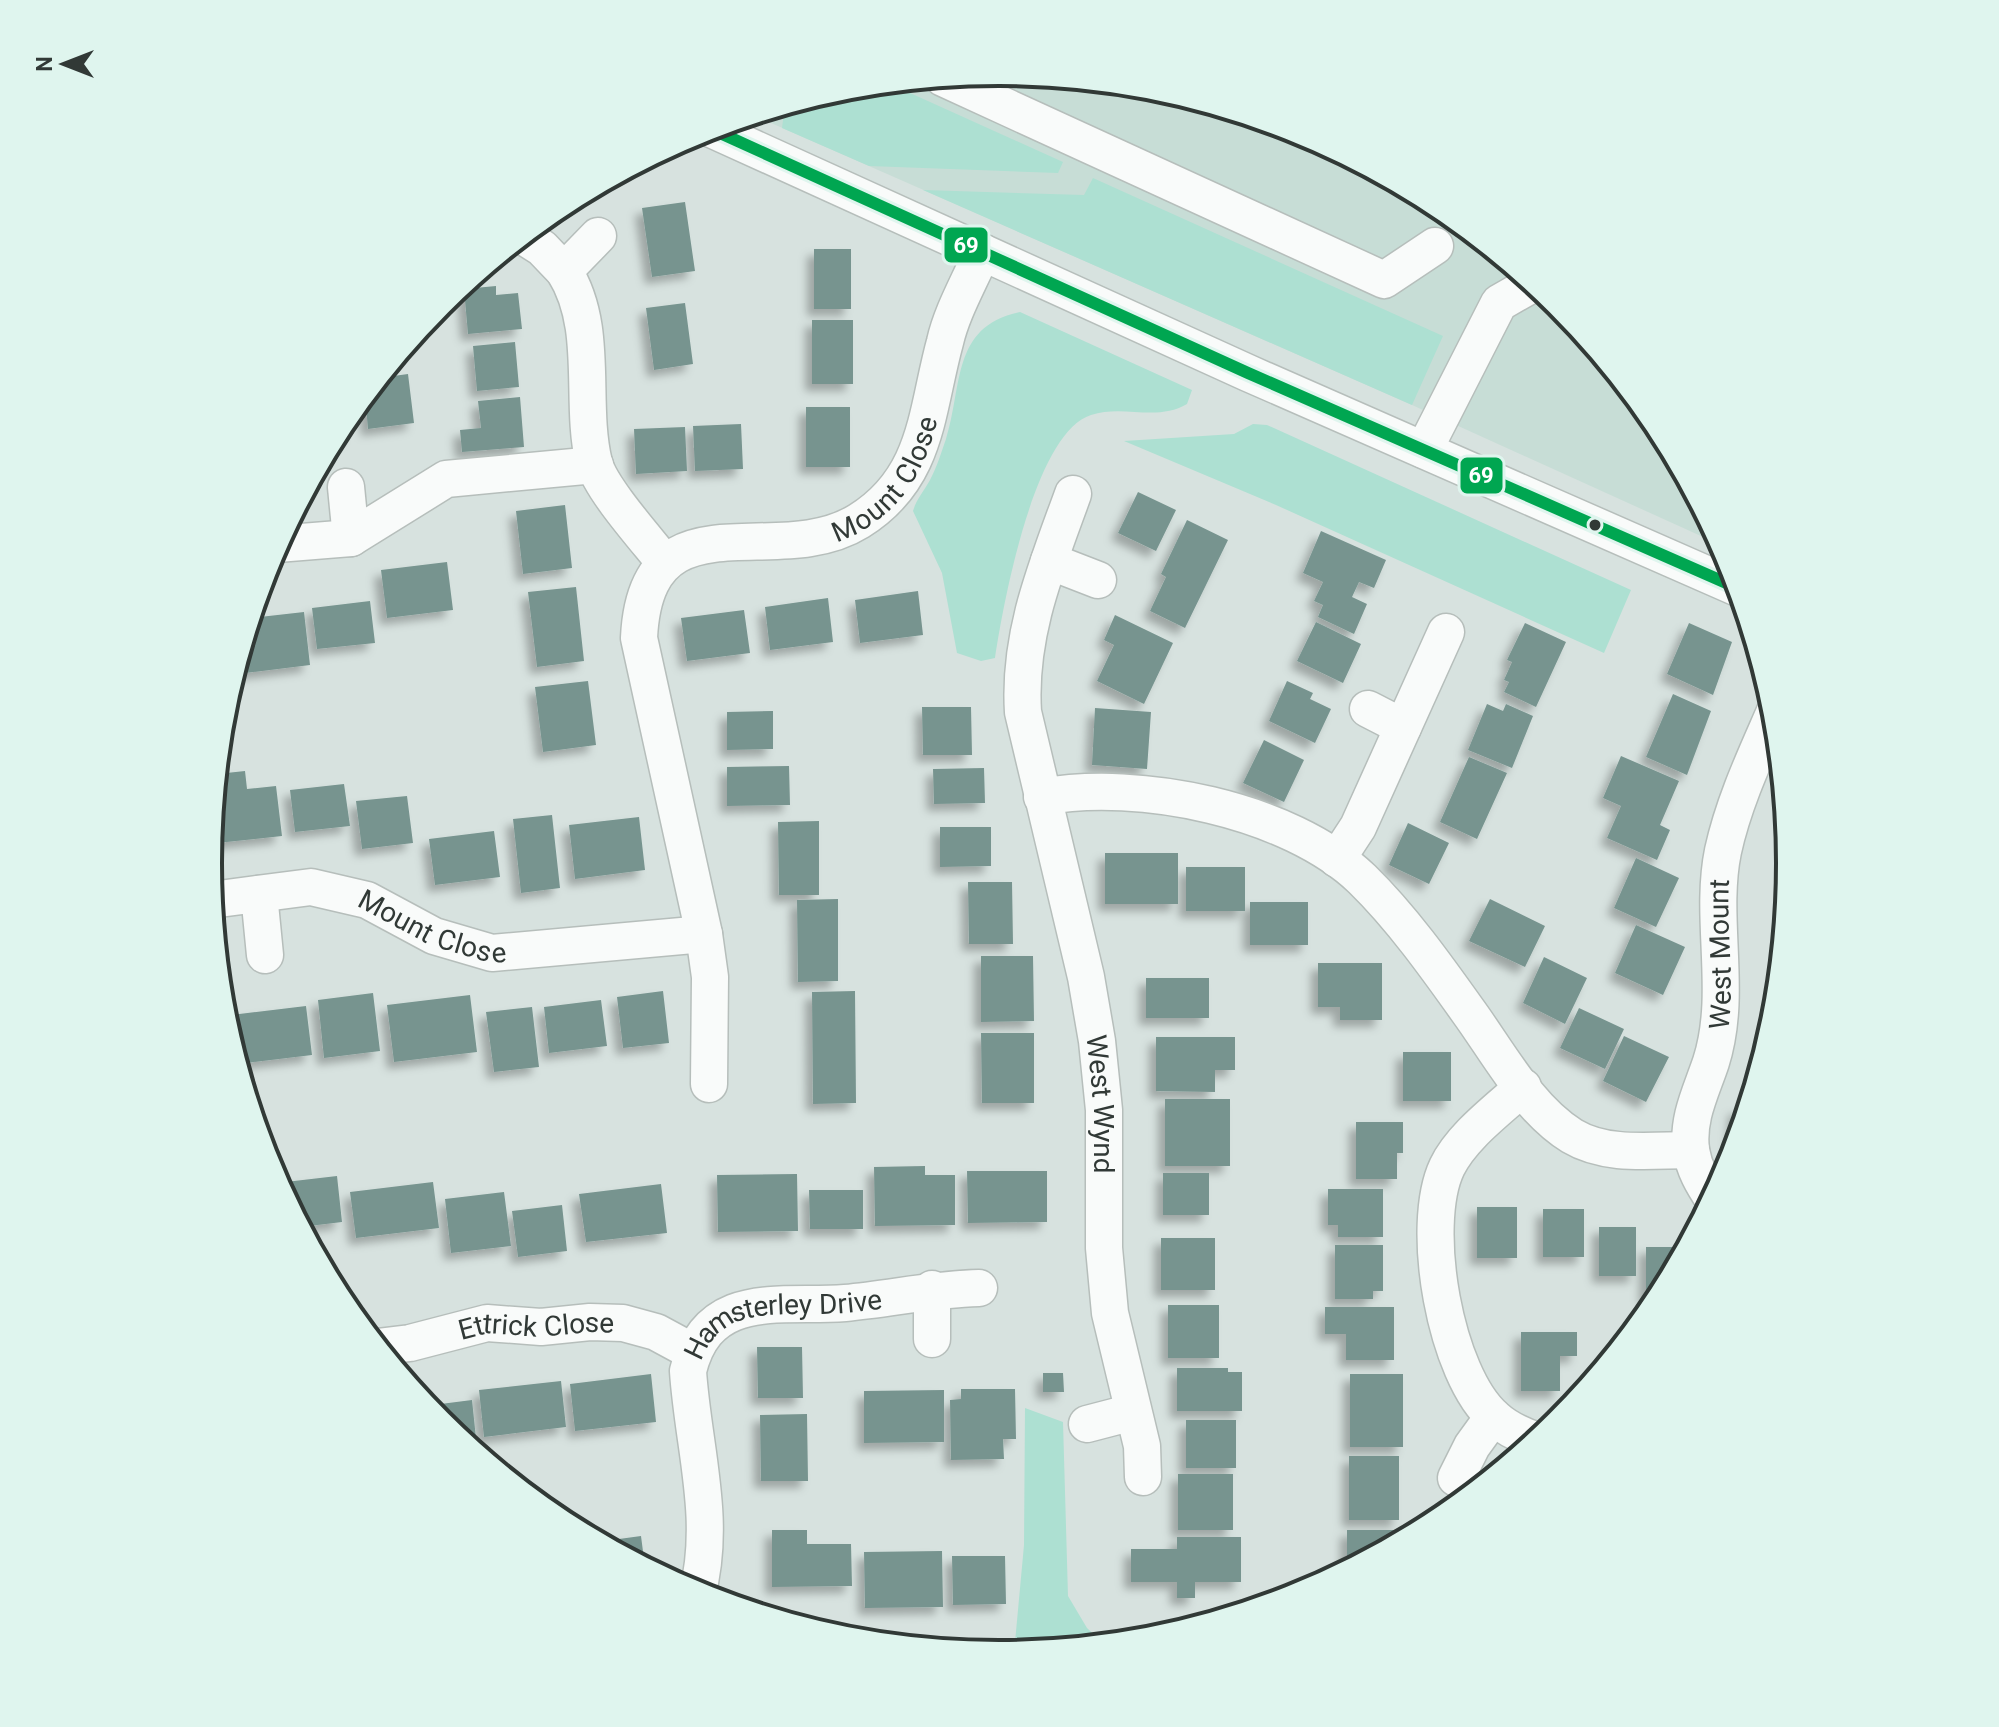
<svg xmlns="http://www.w3.org/2000/svg" width="1999" height="1727" viewBox="0 0 1999 1727" font-family="Roboto,sans-serif">
  <defs>
    <filter id="shadow"><feDropShadow dx="-7" dy="7" stdDeviation="4" flood-color="#0004"/></filter>
  </defs>
  <rect width="100%" height="100%" fill="#d7e2df"/>
  <!-- built -->
  <path fill="#c7ddd6" d="M1000 72 1154 87 1303 132 1440 206 1559 304 1658 424 1723 546 1412 405 753 115 846 87Z"/>
  <!-- green -->
  <path fill="#ade0d2" d="M888 83 1063 162 1058 173 869 166 782 128 785 105 846 87Z
    M1093 178 1443 336 1412 405 923 190 1084 195Z
    M1020 312 1192 390 1187 404C1157 422 1123 404 1091 415 1034 433 1003 605 995 658L981 661 957 653 942 573 913 511C917 498 924 491 930 480 937 467 941 453 946 439 963 386 951 326 1020 312Z
    M1253 424 1267 425 1631 590 1604 653 1276 505 1124 441 1234 434Z
    M1025 1408 1063 1422 1068 1596 1087 1628 1105 1645 1014 1653 1024 1545Z"/>
  <!-- building -->
  <path fill="#77948f" filter="url(#shadow)" d="M685 202 695 271 652 277 642 208Z
    M814 249H851V309H814Z
    M496 286V295L518 293 522 329 468 334 464 289Z
    M685 303 693 364 654 370 646 308Z
    M812 320H853V384H812Z
    M515 342 519 387 477 391 473 346Z
    M408 374 414 423 368 429 365 395 379 378Z
    M520 397 524 447 462 452 460 430 481 428 478 401Z
    M806 407H850V467H806Z
    M347 417 349 437 333 439 342 423Z
    M741 424 743 469 695 471 693 426Z
    M685 427 687 471 636 474 634 429Z
    M1138 492 1176 510 1156 551 1118 533Z
    M565 505 572 568 523 574 516 511Z
    M1187 520 1228 540 1185 628 1150 611 1166 577 1161 574Z
    M1321 531 1386 560 1374 588 1359 582 1352 597 1367 604 1354 634 1318 617 1323 605 1314 601 1323 582 1303 573Z
    M447 562 453 610 387 618 381 570Z
    M576 587 584 661 537 667 528 592Z
    M918 591 923 635 860 643 855 600Z
    M828 598 833 642 770 650 765 607Z
    M370 601 375 643 317 649 312 608Z
    M744 610 750 653 687 661 681 618Z
    M304 612 310 665 245 673 242 647 251 618Z
    M1115 615 1173 643 1144 704 1097 681 1114 645 1104 640Z
    M1316 622 1361 644 1343 683 1297 661Z
    M1525 623 1566 642 1536 707 1504 692 1509 682 1504 680 1512 662 1507 660Z
    M1689 623 1732 642 1713 695 1667 674Z
    M588 681 596 745 543 752 535 687Z
    M1287 681 1313 693 1310 699 1331 709 1315 743 1269 721Z
    M1673 694 1711 711 1687 775 1646 757Z
    M1487 704 1503 711 1506 704 1533 716 1512 768 1468 750Z
    M922 707H971L972 755H923Z
    M1095 708 1151 712 1147 769 1092 765Z
    M773 711V749L727 750V712Z
    M1264 740 1304 760 1284 802 1243 783Z
    M1621 756 1679 781 1660 825 1670 830 1657 860 1607 838 1621 806 1603 798Z
    M1469 757 1507 773 1477 839 1440 822Z
    M789 766 790 805 727 806V767Z
    M984 768 985 803 934 804 933 769Z
    M245 771 247 789 276 786 282 836 217 843 213 810 217 774Z
    M344 784 350 826 295 832 290 790Z
    M407 796 413 843 362 849 356 801Z
    M552 815 560 888 521 893 513 819Z
    M639 817 645 870 575 879 569 825Z
    M819 821V895H779L778 822Z
    M1408 823 1449 843 1429 884 1389 865Z
    M940 827H991V866L940 867Z
    M494 831 500 877 435 885 429 839Z
    M1105 853H1178V904H1105Z
    M1636 858 1679 878 1656 927 1614 908Z
    M1186 867H1245V911H1186Z
    M968 882H1012L1013 944H969Z
    M838 899V981L798 982 797 900Z
    M1490 899 1545 926 1525 967 1469 941Z
    M1250 902H1308V945H1250Z
    M1636 925 1685 947 1663 995 1615 973Z
    M981 956H1033L1034 1021 981 1022Z
    M1544 957 1587 978 1565 1024 1523 1003Z
    M1318 963H1382V1020H1340V1007H1318Z
    M1146 978H1209V1018H1146Z
    M663 991 669 1043 623 1048 617 997Z
    M855 991 856 1103 813 1104 812 992Z
    M373 993 380 1051 324 1058 318 1000Z
    M470 995 477 1052 394 1062 387 1005Z
    M601 1000 607 1046 549 1053 544 1007Z
    M306 1006 312 1055 237 1064 223 1016Z
    M532 1007 539 1067 494 1072 486 1012Z
    M1579 1008 1624 1029 1605 1069 1560 1048Z
    M981 1033H1034V1103H982Z
    M1624 1036 1669 1057 1646 1102 1603 1081Z
    M1156 1037H1235V1070H1215V1092L1156 1091Z
    M1403 1052H1451V1101H1403Z
    M1165 1099H1230V1166H1165Z
    M1735 1108H1748L1736 1150 1733 1149Z
    M1356 1122H1403V1153H1397V1179H1356Z
    M925 1166V1175H955V1225L875 1226 874 1167Z
    M967 1171H1047V1222L968 1223Z
    M1163 1173H1209V1215H1163Z
    M797 1174 798 1231 718 1232 717 1175Z
    M337 1176 342 1222 301 1227 277 1183Z
    M433 1182 439 1228 356 1238 350 1192Z
    M661 1184 667 1233 586 1242 579 1194Z
    M1328 1189H1383V1237H1338V1225H1328Z
    M809 1190H863V1229H810Z
    M504 1192 511 1246 451 1253 445 1199Z
    M562 1205 567 1251 518 1257 512 1211Z
    M1477 1207H1517V1258H1477Z
    M1543 1209H1584V1257H1543Z
    M1599 1227H1636V1276H1599Z
    M1161 1238H1215V1290H1161Z
    M1335 1245H1383V1291H1373V1299H1335Z
    M1646 1247H1687L1660 1298H1646Z
    M1168 1305H1219V1358H1168Z
    M1325 1307H1394V1360H1346V1334H1325Z
    M1521 1332H1577V1356H1560V1391H1521Z
    M757 1347H802L803 1398H758Z
    M1177 1368H1228V1372H1242V1411H1177Z
    M1043 1373H1063L1064 1392H1043Z
    M651 1374 656 1422 575 1431 570 1384Z
    M1350 1374H1403V1447H1350Z
    M561 1381 566 1427 484 1437 479 1390Z
    M961 1389H1015L1016 1439H1003L1004 1459 951 1460 950 1400 961 1399Z
    M944 1390V1442L864 1443V1391Z
    M472 1400 477 1448 471 1449 440 1423 425 1406Z
    M807 1414 808 1481H761L760 1415Z
    M1186 1420H1236V1468H1186Z
    M1349 1456H1399V1520H1349Z
    M1178 1474H1233V1530H1178Z
    M772 1530H807V1544H851L852 1586 772 1587Z
    M1347 1530H1403V1541L1347 1571Z
    M641 1536 645 1567 597 1542Z
    M1177 1537H1241V1582H1195V1598H1177V1582H1131V1549H1177Z
    M942 1551 943 1607 865 1608 864 1552Z
    M952 1556H1005L1006 1604 953 1605Z"/>
  <g fill="none" stroke-linecap="round" stroke-linejoin="round">
    <!-- minor casing -->
    <g stroke="#b6bebb" stroke-width="39">
      <g id="minor">
        <path d="M943 78 1384 280 1435 246"/>
        <path d="M709 128 1248 373 1740 589"/>
        <path d="M523 236 542 248 564 271 598 236"/>
        <path d="M564 271C600 328 579 401 594 463 601 489 647 540 665 563"/>
        <path d="M1424 450 1499 303 1534 283"/>
        <path d="M346 487 351 538"/>
        <path id="s1" d="M1073 494C1047 566 1018 634 1023 712L1086 977 1097 1041 1104 1110V1248L1110 1313 1142 1446 1143 1477"/>
        <path d="M277 544 351 538 446 479 595 465"/>
        <path d="M1049 561 1098 580"/>
        <path d="M1368 709 1403 727"/>
        <path d="M1042 797C1138 779 1289 809 1362 879 1401 917 1436 966 1468 1011 1498 1052 1528 1109 1572 1136 1607 1157 1653 1150 1691 1150"/>
        <path d="M1337 859 1358 827 1446 632"/>
        <path d="M259 894 265 955"/>
        <path id="s2" d="M219 899 311 887 367 900 434 936 492 953 704 934"/>
        <path id="s3" d="M709 1084 710 977 704 934 639 638C646 489 776 573 859 521 928 478 926 411 945 342 952 311 970 281 982 252"/>
        <path d="M1523 1087C1498 1110 1462 1136 1447 1167 1419 1226 1445 1375 1495 1418 1507 1429 1523 1436 1538 1441"/>
        <path id="s4" d="M1713 1199C1703 1184 1694 1169 1691 1150 1687 1118 1701 1092 1711 1062 1733 993 1709 919 1723 851 1734 801 1756 755 1776 709"/>
        <path d="M932 1289V1339"/>
        <path id="s5" d="M377 1347 410 1343 487 1323 541 1327 590 1322 623 1323 656 1332 693 1352"/>
        <path d="M1087 1424 1133 1412"/>
        <path d="M1456 1478 1472 1446 1493 1417"/>
        <path id="s6" d="M697 1595C717 1519 693 1447 688 1371 708 1288 781 1308 845 1303 890 1299 933 1289 979 1288"/>
      </g>
    </g>
    <!-- minor -->
    <use href="#minor" stroke="#f9fbfa" stroke-width="36"/>
    <!-- bus-1 casing -->
    <g stroke="#dff5ee" stroke-width="18">
      <path id="bus-1" d="M709 128 1248 373 1740 589"/>
    </g>
    <!-- bus-1 -->
    <use href="#bus-1" stroke="#00a651" stroke-width="12"/>
  </g>
  <!-- markers -->
  <circle fill="#313936" stroke="#dff5ee" stroke-width="3" cx="1595" cy="525" r="7"/>
  <g text-anchor="middle" dominant-baseline="central" stroke-width="8" stroke-linejoin="round" paint-order="stroke">
    <!-- street labels -->
    <g font-size="28" fill="#313936" stroke="#dff5ee">
      <text stroke="none"><textPath href="#s3" startOffset="786">Mount Close</textPath></text>
      <text stroke="none"><textPath href="#s2" startOffset="222">Mount Close</textPath></text>
      <text stroke="none"><textPath href="#s4" startOffset="254">West Mount</textPath></text>
      <text stroke="none"><textPath href="#s1" startOffset="626">West Wynd</textPath></text>
      <text stroke="none"><textPath href="#s5" startOffset="162">Ettrick Close</textPath></text>
      <text stroke="none"><textPath href="#s6" startOffset="346">Hamsterley Drive</textPath></text>
    </g>
  </g>
  <!-- crop -->
  <path d="M0 0H1999V1727H0ZM222 863a777 777 0 1 1 1554 0a777 777 0 1 1-1554 0Z" fill="#dff5ee" fill-rule="evenodd"/>
  <path fill="none" stroke="#313936" stroke-width="4" d="M222 863a777 777 0 1 1 1554 0a777 777 0 1 1-1554 0Z"/>
  <g stroke="#dff5ee" stroke-width="3">
    <rect x="943" y="226" width="46" height="38" rx="8" fill="#00a651"/>
    <rect x="1459" y="456" width="45" height="39" rx="8" fill="#00a651"/>
  </g>
  <g font-size="22" text-anchor="middle" font-weight="bold" fill="#fff">
    <text x="966" y="253">69</text>
    <text x="1481" y="483">69</text>
  </g>
  <!-- north arrow -->
  <g transform="translate(64 64) rotate(270)" stroke="#dff5ee" stroke-width="6" paint-order="stroke">
  <path d="M0-6L14 30L0 20L-14 30Z" fill="#313936"/>
  <text y="-12" font-size="22" font-weight="bold" text-anchor="middle" fill="#313936">N</text>
  </g>
</svg>
